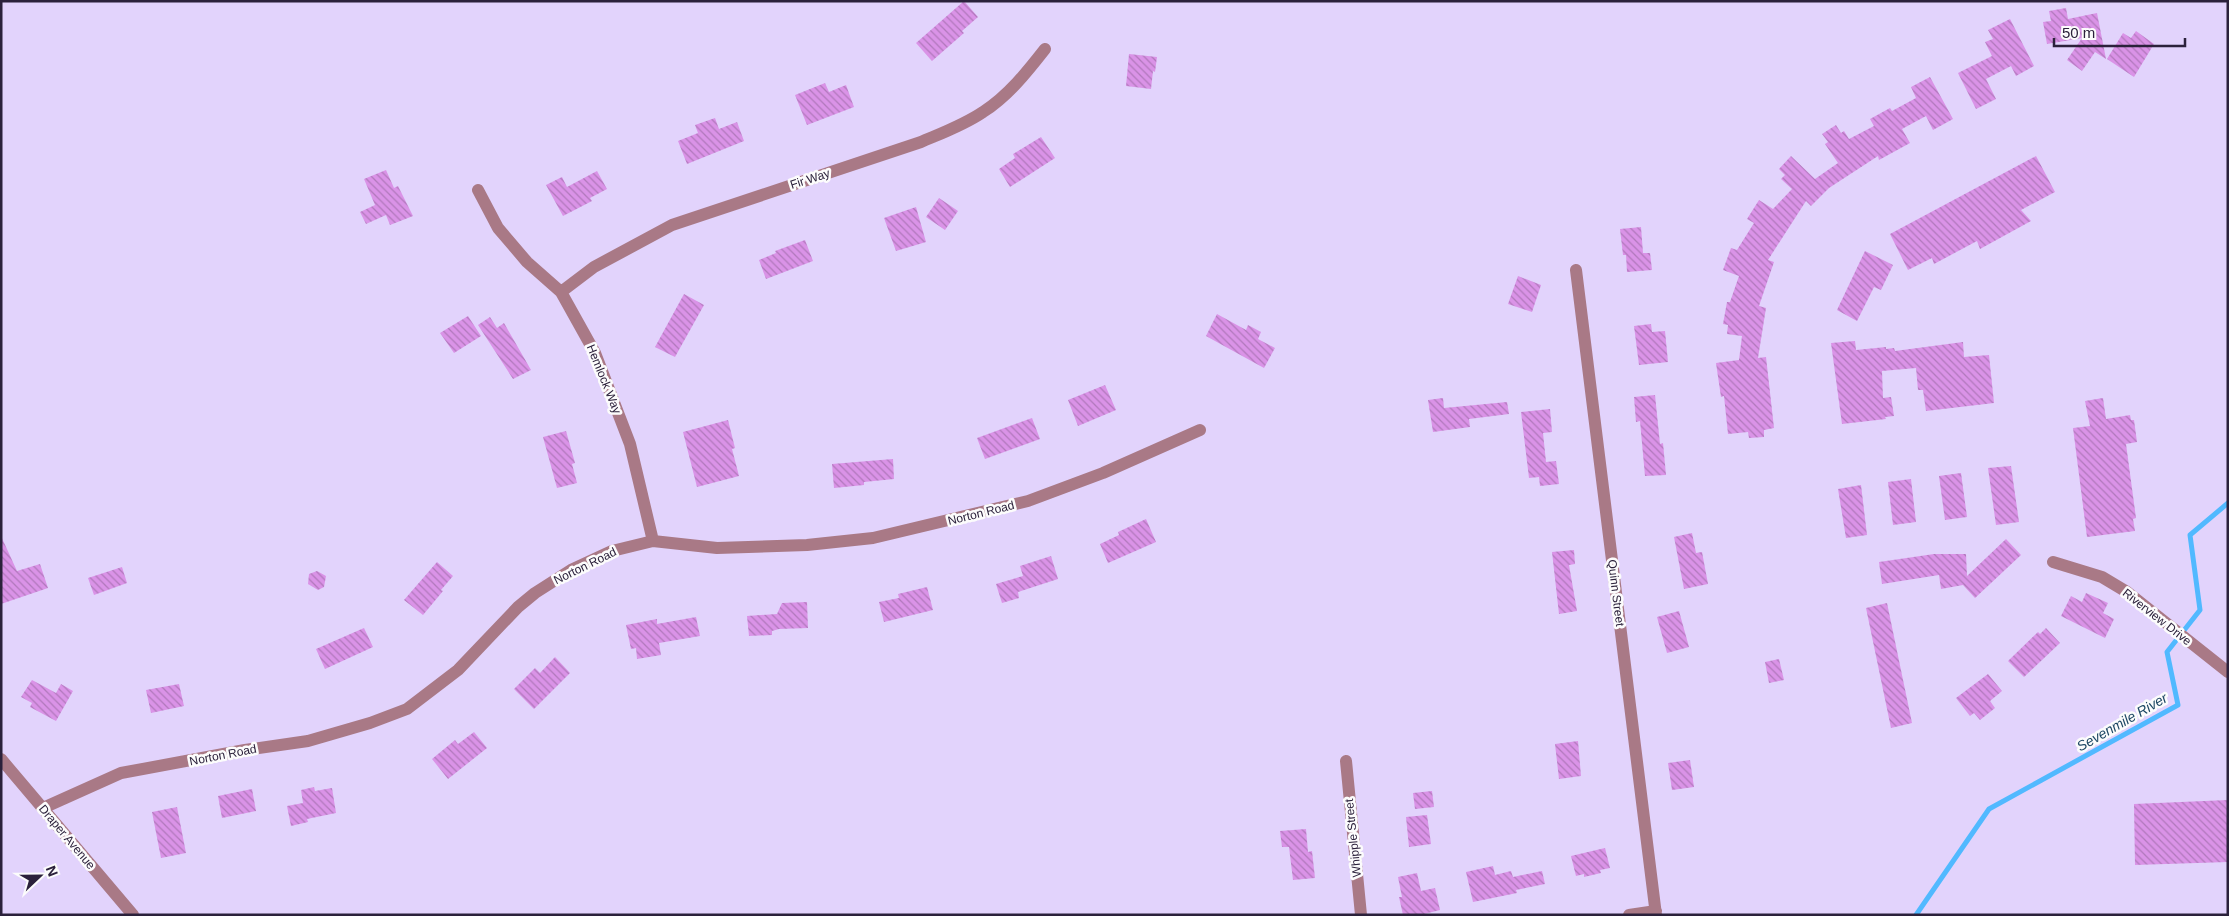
<svg xmlns="http://www.w3.org/2000/svg" width="2229" height="916" viewBox="0 0 2229 916" font-family="Helvetica,sans-serif">
  <defs>
    <pattern id="building-back-hatch" width="6" height="6" patternUnits="userSpaceOnUse" patternTransform="scale(1.25)"><rect width="6" height="6" fill="#da93e7"/><path d="M-1 5l2 2M0 0l6 6M5-1l2 2" fill="none" stroke="#b178bc"/></pattern>
  </defs>
  <rect width="100%" height="100%" fill="#e2d3fc"/>
  <g fill="none" stroke-linecap="round" stroke-linejoin="round">
    <!-- stream -->
    <path stroke="#51b9ff" stroke-width="5" d="M1916 915 1989 809 2178 705 2167 652 2200 610 2190 535 2228 503"/>
  </g>
  <!-- building -->
  <path fill="url(#building-back-hatch)" d="M964 1 978 17 962 31 964 33 932 61 916 43Z
    M2066 8 2068 19 2097 13 2106 59 2095 52 2082 71 2067 60 2082 38 2047 44 2043 22 2051 21 2049 11Z
    M2010 19 2034 66 2016 76 2011 66 1986 79 1996 99 1976 109 1958 73 1992 56 1985 42 1993 39 1988 30Z
    M2136 31 2154 44 2134 77 2107 59 2123 33 2131 38Z
    M1129 54 1157 57 1155 72 1153 71 1151 89 1126 86Z
    M1930 77 1953 119 1933 130 1926 116 1902 129 1910 143 1879 160 1878 156 1829 188 1811 206 1806 201 1768 260 1774 262 1759 306 1766 308 1758 358 1766 357 1774 428 1764 430V437L1749 438 1748 432 1728 434 1724 396 1721 397 1716 363 1739 360 1742 336 1727 334 1728 325 1723 324 1727 302H1730L1739 276 1723 270 1731 248 1737 250 1754 223 1747 219 1759 200 1773 209 1792 189 1781 179 1785 175 1779 169 1791 156 1815 179 1838 163 1825 144 1828 142 1822 134 1836 125 1841 133 1844 131 1849 139 1874 126 1870 119 1890 108 1892 111 1916 98 1911 87Z
    M825 83 829 92 846 85 854 107 807 125 795 95Z
    M715 118 719 129 737 122 744 141 687 164 678 141 698 133 695 125Z
    M1041 137 1055 158 1010 187 999 169 1015 158 1013 154Z
    M2036 156 2055 192 2021 210 2031 221 1980 249 1977 241 1934 264 1932 258 1908 270 1890 234Z
    M386 170 394 188 398 186 413 216 390 225 386 215 366 224 360 212 375 205 364 179Z
    M597 171 607 189 590 198 592 201 563 216 546 185 562 177 567 187Z
    M939 198 958 211 945 230 926 217Z
    M916 207 926 242 896 251 884 218Z
    M1641 227 1643 253H1650L1652 270 1627 272 1626 255H1623L1620 229Z
    M805 240 813 261 766 279 759 260 776 253 775 251Z
    M1865 251 1893 265 1881 290 1874 287 1857 321 1837 310Z
    M1518 276 1541 285 1532 312 1508 304Z
    M684 294 704 305 675 357 655 347Z
    M1217 314 1246 330 1248 325 1261 332 1258 339 1275 348 1264 368 1206 336Z
    M468 316 481 336 454 353 440 333Z
    M490 317 497 328 504 323 531 370 513 379 478 325Z
    M1651 324 1652 332 1665 331 1668 362 1639 365 1634 326Z
    M1855 341 1856 350 1886 347V349L1894 348 1895 351 1963 342 1964 357 1989 355 1994 403 1926 411 1923 390H1918L1916 368 1882 371 1883 398 1891 397 1894 416 1885 417 1886 419 1842 424 1831 343Z
    M1105 385 1116 410 1078 426 1068 400Z
    M1655 395 1660 444 1663 443 1666 475 1645 476 1640 421 1636 422 1634 397Z
    M1443 398 1444 408 1507 402 1509 414 1469 419 1470 427 1433 432 1428 400Z
    M2103 398 2106 419 2130 415 2131 420H2134L2137 442 2126 444 2136 518 2133 519 2135 531 2087 537 2073 428 2090 426 2085 401Z
    M1550 409 1552 432 1543 433 1546 462 1556 461 1559 484 1540 486 1539 477 1529 478 1521 412Z
    M1032 418 1040 439 985 459 977 438Z
    M728 420 735 448 732 449 739 476 697 487 683 432Z
    M566 431 575 463 572 464 577 483 557 488 543 437Z
    M893 459 894 479 864 482V485L834 488 832 464Z
    M2011 466 2019 522 1996 525 1988 468Z
    M1961 473 1967 517 1945 520 1939 476Z
    M1911 479 1916 522 1893 525 1888 482Z
    M1861 485 1867 535 1846 538 1838 489Z
    M1146 519 1156 542 1108 563 1100 544 1119 535 1118 532Z
    M1692 533 1696 553 1702 552 1708 584 1684 589 1674 537Z
    M1 536 17 571 40 564 48 588 1 604Z
    M2006 539 2021 555 1975 598 1963 585 1941 589 1939 575 1882 584 1879 562 1934 554H1966L1967 576Z
    M1574 550 1575 564 1569 565 1577 611 1559 614 1552 552Z
    M1051 556 1058 579 1018 592 1019 598 1002 603 996 584 1023 576 1020 566Z
    M437 562 453 576 441 590 443 591 423 615 404 600Z
    M122 567 127 583 94 595 88 578Z
    M317 571 326 576 324 587 318 590 308 584 309 574Z
    M927 587 933 610 884 622 879 602 899 598 898 594Z
    M2086 593 2108 603 2103 613 2114 619 2105 638 2061 616 2071 596 2082 602Z
    M807 602 808 628 779 629 772 631V635L749 636 747 616 777 614 782 603Z
    M1887 603 1912 723 1891 728 1866 608Z
    M1679 611 1689 647 1667 653 1657 617Z
    M696 617 700 636 659 643 661 655 637 659 636 648 631 649 626 625 657 619V624Z
    M364 628 373 647 325 669 316 649Z
    M2046 628 2060 643 2024 677 2008 661 2038 632 2040 634Z
    M555 657 570 673 534 709 514 689 535 668 540 673Z
    M1779 659 1784 680 1769 683 1765 662Z
    M1988 674 2002 691 1990 701 1995 708 1980 720 1974 713 1970 716 1956 698Z
    M32 680 56 693 61 684 73 691 56 721 30 707 32 703 21 697Z
    M179 684 184 706 151 713 146 690Z
    M474 732 487 748 448 779 432 759 455 740 458 744Z
    M1578 741 1581 776 1559 779 1555 744Z
    M1690 760 1694 787 1672 790 1668 763Z
    M314 787 315 791 332 788 336 813 307 819 308 822 291 826 287 806 303 803 301 790Z
    M252 789 256 811 222 818 218 796Z
    M1432 791 1434 807 1415 809 1413 793Z
    M2228 800V862L2135 865 2134 804Z
    M177 807 186 853 161 858 152 812Z
    M1427 815 1431 844 1409 847 1406 817Z
    M1306 829 1308 852 1312 851 1315 878 1293 880 1289 847H1282L1280 831Z
    M1605 848 1610 868 1600 870 1601 873 1584 877V874L1576 876 1571 856Z
    M1493 866 1495 875 1511 871 1513 877 1542 871 1545 884 1516 890 1517 893 1473 902 1466 872Z
    M1417 873 1421 891 1435 888 1440 910 1420 915H1403L1399 897H1402L1398 877Z"/>
  <g fill="none" stroke-linecap="round" stroke-linejoin="round">
    <!-- minor -->
    <path stroke="#a97986" stroke-width="12" d="M478 190 498 228 527 262 561 292 595 353 630 444 653 541
      M1576 270 1656 915
      M561 292 594 267 672 225 921 142C942 133 964 125 983 112 1008 96 1027 72 1045 49
      M2053 562 2102 577 2127 592 2228 672
      M1 759 133 915
      M1346 761 1361 915
      M43 808 121 773 245 750 308 741 370 723 407 709 458 670 518 607 535 593 571 570 612 551 653 541 717 548 807 545 873 538 1028 501 1103 473 1200 430
      M1629 915 1656 911"/>
  </g>
  <g text-anchor="middle" dominant-baseline="central" stroke-width="5" stroke-linejoin="round" paint-order="stroke">
    <!-- street labels -->
    <g font-size="12" fill="#2b213b" stroke="#fcfcfc">
      <text transform="translate(810 179) rotate(-18)">Fir Way</text>
      <text transform="translate(604 379) rotate(68)">Hemlock Way</text>
      <text transform="translate(981 513) rotate(-14)">Norton Road</text>
      <text transform="translate(585 566) rotate(-26)">Norton Road</text>
      <text transform="translate(1616 593) rotate(83)">Quinn Street</text>
      <text transform="translate(2157 617) rotate(38)">Riverview Drive</text>
      <text transform="translate(223 755) rotate(-11)">Norton Road</text>
      <text transform="translate(67 837) rotate(50)">Draper Avenue</text>
      <text transform="translate(1353 838) rotate(-96)">Whipple Street</text>
    </g>
    <!-- water labels -->
    <g font-size="14" font-style="italic" fill="#1c4663" stroke="#fcfcfc">
      <text transform="translate(2122 722) rotate(-30)">Sevenmile River</text>
    </g>
  </g>
  <!-- border -->
  <rect width="2229" height="916" fill="none" stroke="#2b213b" stroke-width="5"/>
  <!-- north arrow -->
  <g transform="translate(40 876) rotate(68)" stroke="#fcfcfc" stroke-width="4" paint-order="stroke">
  <path d="M0-4L9 19L0 12L-9 19Z" fill="#2b213b"/>
  <text y="-8" font-size="14" font-weight="bold" text-anchor="middle" fill="#2b213b">N</text>
  </g>
  <!-- scale -->
  <path d="M2054 38v8h131v-8" fill="none" stroke="#2b213b" stroke-width="2.5"/>
  <text x="2062" y="38" font-size="15" fill="#2b213b" stroke="#fcfcfc" stroke-width="4" paint-order="stroke">50 m</text>
</svg>
